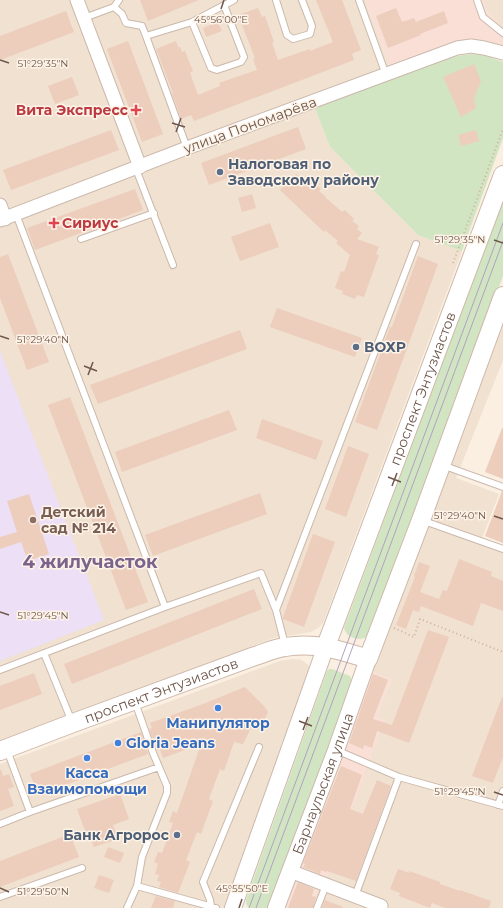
<svg xmlns="http://www.w3.org/2000/svg" width="503" height="908" viewBox="0 0 503 908" font-family="Montserrat,sans-serif">
  <rect width="100%" height="100%" fill="#faefe1"/>
  <!-- residential -->
  <path fill="#f0e1d1" d="M0 0H365L390 66 0 216Z
    M483 0H503V27L488 13Z
    M315 108 330 147 418 235 462 251 323 623 318 628 311 632 274 638 0 740V227Z
    M503 320V360L456 478 499 494 482 538 503 545V908H311L322 877 326 879 384 720 377 716 392 679 372 672 429 516Z
    M293 659 302 660 309 666 310 674 225 908H0V764L280 661Z"/>
  <!-- commercial -->
  <path fill="#f9dfd6" d="M365 0H483L488 13 503 27V45L501 46 469 39 455 42 390 66Z
    M372 672 392 679 377 716 384 720 366 772 326 879 322 878 311 908H285Z"/>
  <!-- education -->
  <path fill="#ecdff6" d="M0 351 104 620 0 661Z"/>
  <!-- green -->
  <path fill="#d2e5c2" d="M471 54 483 55 503 62V138L462 251 418 235 330 147 315 108 434 63 457 56Z
    M503 199V276L368 636C360 642 346 638 344 628Z
    M329 669H332L350 676 351 678 352 681 269 908H249L246 904V900L327 671Z"/>
  <!-- building -->
  <path fill="#edcdbc" d="M140 0H199L148 21Z
    M316 0H342L361 50 352 54 354 60 194 121 191 115 181 119 172 93H173L156 49 176 41 178 47H180L182 52 185 51 193 71 190 73 198 95 220 86 219 83 257 70 253 59 255 58 238 15 258 8 262 17 265 16 274 42 272 43 278 60 310 49V51L333 42Z
    M396 8 402 22 414 18 416 22 444 11 448 23 420 34 421 35 388 48 376 16Z
    M66 11 74 32 0 60V36Z
    M218 22 222 31 206 37 203 28Z
    M128 41 163 134 142 142 107 49Z
    M474 64 481 81 474 98 476 108 461 117 443 77Z
    M72 77 79 95 55 104 48 86Z
    M298 127 306 149 209 185 201 163Z
    M111 130 119 150 11 190 3 170Z
    M476 130 479 141 461 146 458 135Z
    M296 174 301 179 304 177 310 183 312 181 321 189 319 191 326 197H325L342 212 345 210 354 219 352 221 359 226 357 229 362 233 357 239 379 247 376 254 379 255 364 297 357 295 355 299 342 294 343 291 335 288 341 271 344 272 350 255 336 243 338 241 325 230 324 232 280 190Z
    M135 189 143 210 35 250 27 228Z
    M252 194 256 208 242 212 238 198Z
    M270 223 279 247 240 261 231 237Z
    M8 254 49 362 27 370 0 298V257Z
    M418 256 438 264 377 430 355 422 390 327H392Z
    M277 308 362 338 355 357 270 327Z
    M240 330 247 349 98 404 90 385Z
    M70 397 148 602 126 610 48 405Z
    M229 410 237 430 122 472 115 452Z
    M262 419 323 441 316 460 256 438Z
    M502 428H503V479L485 472Z
    M348 446 369 454 346 517 325 509Z
    M502 491H503V543L485 536Z
    M260 493 267 514 153 556 145 535Z
    M29 494 49 554 28 561 21 542 0 549V537L17 532 7 501Z
    M313 534 335 542 304 627 283 619V617Z
    M459 559 492 572 491 576 503 581V611L481 603 473 626 421 606 419 612 413 610 406 629 396 625 415 577 414 576 419 562 430 566 420 592 439 599 443 590 447 591Z
    M254 589 262 609 72 684 64 664Z
    M428 630 449 637 409 743 377 731 372 748 364 745 363 749 349 743 373 674 388 680 373 719 392 725Z
    M34 673 42 694 0 710V686Z
    M245 687 264 706 268 712 260 730 252 726 243 744 234 742 224 771 220 769 209 799 213 801 201 834 197 832 186 860 190 862 178 893 159 887 161 882 157 881 159 875 155 874 158 864 154 862 158 852 162 853 173 823 169 822 173 811 177 813 201 744 163 758 160 749 157 751 149 729 152 728 150 723 203 704Z
    M502 697H503V757L493 783 472 776Z
    M141 732 148 754 38 795 30 774Z
    M341 766 362 775 350 809 363 814 377 780 391 786 356 881 327 871 326 872 321 870 320 874 303 867 305 864 303 863Z
    M1 769 3 776 9 774 14 787 8 789 14 806 0 811V770Z
    M120 794 129 819 113 825 118 839 94 847 89 835 87 836 77 809Z
    M70 834 79 857 0 887V861Z
    M108 847 124 853 120 863 104 857Z
    M398 869 409 873V871L440 882V884L460 891V890L491 901 489 908H445L432 903 430 908 399 896 400 893 390 889Z
    M99 875 114 880 109 893 94 888Z
    M298 882 314 889 312 896 316 897 313 908H288Z
    M156 896 175 901 173 908H151Z
    M325 900 343 907 342 908H322Z"/>
  <g fill="none" stroke-linecap="round" stroke-linejoin="round">
    <!-- service casing -->
    <g stroke="#cbb9ac" stroke-width="8">
      <path id="service" d="M276 0 287 35 293 39 310 34 312 26 302 0
        M359 0 386 75
        M477 0 483 17 503 33
        M114 7 119 0
        M84 18 114 7 122 14 126 23 142 26 146 36 192 22 234 0
        M192 22 211 68 217 70 241 62 244 57 224 5
        M146 36 187 148
        M136 169 173 265
        M16 214 165 607
        M81 239 154 213
        M442 465 503 487
        M424 521 503 549
        M285 645 276 610 416 244
        M44 653 72 722
        M0 670 165 607 261 573 276 610
        M135 702 153 753 167 786V793L142 857 137 886 216 908
        M7 750 30 812
        M336 750 399 777
        M498 805 503 791
        M0 824 30 812 159 767
        M355 896 399 777 503 806
        M0 897 82 868
        M211 906 210 900 203 882 259 747
        M127 908 137 886
        M317 908 326 885"/>
    </g>
    <!-- minor casing -->
    <g stroke="#cbb9ac" stroke-width="15">
      <path id="minor" d="M77 0 140 167
        M0 205 5 219
        M0 220 187 148 457 48 471 46 484 48 503 53
        M290 871 381 906"/>
    </g>
    <!-- tertiary casing -->
    <g stroke="#cbb9ac" stroke-width="18">
      <g id="tertiary">
        <path d="M233 908 326 646"/>
        <path id="s1" d="M276 908 336 750 368 659"/>
      </g>
    </g>
    <!-- secondary casing -->
    <g stroke="#ceb8aa" stroke-width="20">
      <g id="secondary">
        <path id="s2" d="M326 646 503 175"/>
        <path id="s3" d="M0 751 73 723 255 656C265 653 275 648 285 647 316 642 340 650 368 659L421 520 503 296"/>
      </g>
    </g>
    <!-- path -->
    <path stroke="#d1b19f" stroke-width="2" stroke-dasharray="1 3" stroke-linecap="butt" d="M453 263 503 129
      M394 628 414 637 420 619 503 652"/>
    <!-- service -->
    <use href="#service" stroke="#fff" stroke-width="6"/>
    <!-- minor -->
    <use href="#minor" stroke="#fff" stroke-width="13"/>
    <!-- tertiary -->
    <use href="#tertiary" stroke="#fff" stroke-width="16"/>
    <!-- secondary -->
    <use href="#secondary" stroke="#fff" stroke-width="18"/>
    <!-- tram -->
    <path stroke="#b1a2c1" stroke-width="1" d="M249 908 503 223
      M256 908 503 241"/>
  </g>
  <!-- ticks -->
  <path fill="none" stroke="#6e564b" stroke-width="1.5" d="M221 9 224 0M0 60 9 63M172 123 185 127M176 132 181 118M494 240 503 243M0 336 9 339M84 366 97 371M88 375 93 362M388 477 401 482M392 486 397 473M494 516 503 519M0 612 9 615M299 721 312 726M303 730 308 717M494 792 503 795M0 888 9 892M239 908 242 899"/>
  <!-- markers -->
  <g fill="#e0444e" stroke="#fdf3e7" stroke-width="1.5">
    <path d="M134 104h4v4h4v4h-4v4h-4v-4h-4v-4h4z"/>
    <path d="M52 217h4v4h4v4h-4v4h-4v-4h-4v-4h4z"/>
  </g>
  <g fill="#5c6f8a" stroke="#fdf3e7" stroke-width="1.5">
    <circle cx="220" cy="172" r="4"/>
    <circle cx="356" cy="347" r="4"/>
    <circle cx="177" cy="835" r="4"/>
  </g>
  <circle fill="#8d6e63" stroke="#fdf3e7" stroke-width="1.5" cx="33" cy="520" r="4"/>
  <g fill="#3f7fe0" stroke="#fdf3e7" stroke-width="1.5">
    <circle cx="218" cy="708" r="4"/>
    <circle cx="118" cy="743" r="4"/>
    <circle cx="87" cy="758" r="4"/>
  </g>
  <g text-anchor="middle" dominant-baseline="central" stroke-width="3" stroke-linejoin="round" paint-order="stroke">
    <!-- health labels -->
    <g font-size="14" font-weight="bold" fill="#be3a42" stroke="#fdf3e7" text-anchor="end">
      <text x="128" y="110">Вита Экспресс</text>
      <text x="62" y="223" text-anchor="start">Сириус</text>
    </g>
    <!-- street labels -->
    <g font-size="14" fill="#6e564b" stroke="#fdf3e7">
      <text transform="translate(250 125) rotate(-20)">улица Пономарёва</text>
      <text stroke="none"><textPath href="#s2" startOffset="275">проспект Энтузиастов</textPath></text>
      <text stroke="none"><textPath href="#s3" startOffset="172">проспект Энтузиастов</textPath></text>
      <text stroke="none"><textPath href="#s1" startOffset="133">Барнаульская улица</textPath></text>
    </g>
    <!-- service labels -->
    <g font-size="14" font-weight="bold" fill="#4e5e75" stroke="#fdf3e7" text-anchor="start">
      <text x="228" y="164">Налоговая по<tspan x="228" dy="16">Заводскому району</tspan></text>
      <text x="364" y="347">ВОХР</text>
      <text x="169" y="835" text-anchor="end">Банк Агророс</text>
    </g>
    <!-- education labels -->
    <g font-size="14" font-weight="bold" fill="#785e54" stroke="#fdf3e7" text-anchor="start">
      <text x="41" y="512">Детский<tspan x="41" dy="16">сад № 214</tspan></text>
    </g>
    <!-- shop labels -->
    <g font-size="14" font-weight="bold" fill="#366cbe" stroke="#fdf3e7">
      <text x="218" y="723">Манипулятор</text>
      <text x="126" y="743" text-anchor="start">Gloria Jeans</text>
      <text x="87" y="773">Касса<tspan x="87" dy="16">Взаимопомощи</tspan></text>
    </g>
    <!-- district labels -->
    <g font-size="18" font-weight="bold" fill="#7b638b" stroke="#fdf3e7">
      <text x="90" y="562">4 жилучасток</text>
    </g>
  </g>
  <g font-size="10" text-anchor="middle" fill="#6e564b" stroke="#fdf3e7" stroke-width="3" stroke-linejoin="round" paint-order="stroke">
    <text x="221" y="23">45°56'00"E</text>
    <text x="43" y="67">51°29'35"N</text>
    <text x="460" y="243">51°29'35"N</text>
    <text x="43" y="343">51°29'40"N</text>
    <text x="460" y="519">51°29'40"N</text>
    <text x="43" y="619">51°29'45"N</text>
    <text x="460" y="795">51°29'45"N</text>
    <text x="242" y="892">45°55'50"E</text>
    <text x="43" y="895">51°29'50"N</text>
  </g>
</svg>
